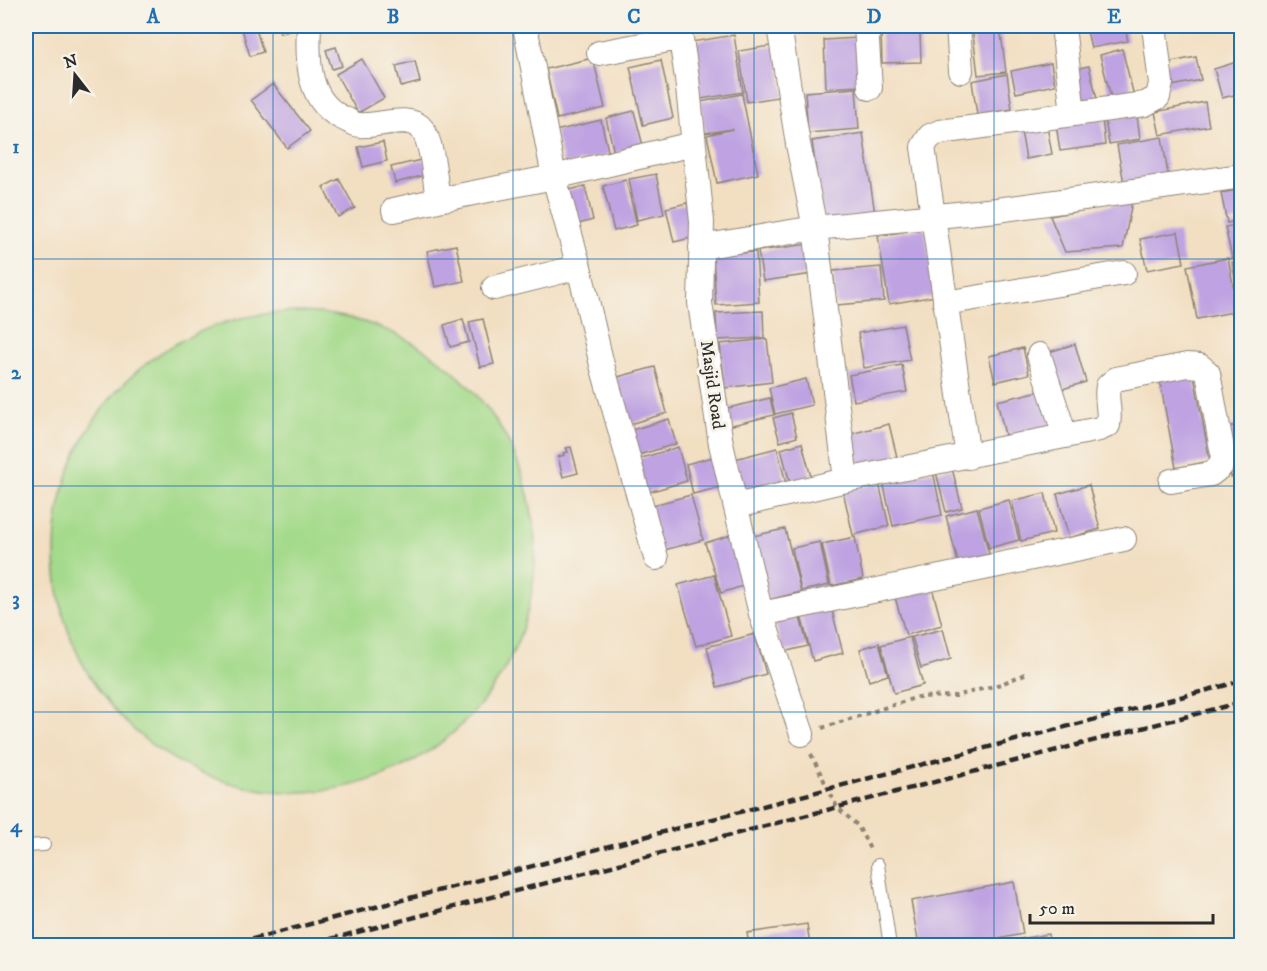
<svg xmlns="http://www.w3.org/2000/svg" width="1267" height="971" viewBox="0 0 1267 971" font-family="'IM FELL DW Pica',serif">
  <rect width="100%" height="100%" fill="#f7f3e8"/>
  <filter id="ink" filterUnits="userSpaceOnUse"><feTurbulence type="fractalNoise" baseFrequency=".0167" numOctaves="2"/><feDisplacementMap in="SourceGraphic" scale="12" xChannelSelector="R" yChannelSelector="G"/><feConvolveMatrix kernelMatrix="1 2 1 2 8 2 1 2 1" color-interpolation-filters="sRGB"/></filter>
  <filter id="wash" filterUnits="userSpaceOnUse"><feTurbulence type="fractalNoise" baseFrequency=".008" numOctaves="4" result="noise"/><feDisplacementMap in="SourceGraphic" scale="24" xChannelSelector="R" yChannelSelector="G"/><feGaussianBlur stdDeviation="1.35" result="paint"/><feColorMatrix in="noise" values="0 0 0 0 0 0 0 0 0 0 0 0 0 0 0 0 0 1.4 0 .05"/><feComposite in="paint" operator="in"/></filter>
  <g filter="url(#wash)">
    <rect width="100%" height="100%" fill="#f2dfc2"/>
    <!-- green -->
    <path fill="#a4da8b" stroke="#68825b" stroke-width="1.5" d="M55 552a240 240 0 1 1 480 0a240 240 0 1 1-480 0Z"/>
    <g id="blocks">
      <!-- building -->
      <path fill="#bea2e2" d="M241 26H255L263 52 250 56Z
        M278 26H302L303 28 280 33Z
        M972 26H1000L1006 72 978 75Z
        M1086 26H1125L1128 41 1091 48Z
        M920 32 921 62 882 63 881 33Z
        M734 35 743 92 701 99 691 42Z
        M858 38 860 86 826 88 824 40Z
        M776 45 784 96 747 102 739 51Z
        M336 47 342 66 332 69 326 50Z
        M1122 49 1134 96 1112 101 1100 55Z
        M1196 57 1201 80 1167 87 1162 64Z
        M593 58 605 108 557 119 546 69Z
        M362 59 384 98 358 113 336 74Z
        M661 60 673 118 643 125 630 67Z
        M415 61 420 82 401 87 396 66Z
        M1240 61 1242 93 1222 98 1214 69Z
        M1051 63 1055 85 1016 93 1011 71Z
        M1089 66 1098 103 1078 108 1070 70Z
        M1007 74 1012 109 977 115 972 81Z
        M273 84 310 131 287 148 251 100Z
        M856 88 859 129 808 133 805 92Z
        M742 94 758 174 717 183 707 135 733 129 705 133 700 102Z
        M1205 102 1209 126 1160 135 1155 112Z
        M634 111 643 146 614 153 606 118Z
        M1137 115 1140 139 1109 144 1105 120Z
        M1102 118 1105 145 1060 151 1056 124Z
        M601 120 609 155 564 165 555 131Z
        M1047 126 1052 154 1026 159 1021 131Z
        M863 133 875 214 823 222 812 141Z
        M1162 137 1169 181 1125 189 1117 145Z
        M383 142 387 161 363 167 358 147Z
        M425 159 429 174 395 183 391 167Z
        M656 174 664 214 637 220 629 179Z
        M339 179 355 208 338 217 323 187Z
        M626 180 637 225 614 231 603 186Z
        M585 186 593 220 571 226 562 192Z
        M1242 189V220L1227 223 1221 193Z
        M1132 202 1123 248 1065 252 1050 216Z
        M687 203 695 237 674 242 666 208Z
        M1242 224V255L1232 258 1225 227Z
        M925 228 936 296 889 304 878 236Z
        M1178 232 1184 263 1147 270 1140 239Z
        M809 244 813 274 763 281 758 251Z
        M456 245 464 281 435 287 427 251Z
        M756 252 759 302 716 305 713 255Z
        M1228 258 1238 311 1197 319 1187 266Z
        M1242 260V304H1240L1232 262Z
        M881 267 884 301 836 305 833 271Z
        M763 311 764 338 717 340 716 313Z
        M463 319 469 342 450 347 444 325Z
        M483 319 494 364 480 367 469 322Z
        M903 325 910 360 864 368 858 333Z
        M767 339 772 382 725 388 720 344Z
        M1075 344 1086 382 1059 390 1049 352Z
        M1023 348 1029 374 995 382 989 356Z
        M902 365 907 392 854 401 849 375Z
        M655 367 667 413 623 426 610 379Z
        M1193 370 1210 461 1176 468 1159 376Z
        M806 379 812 405 775 414 769 388Z
        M1044 390 1053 427 1006 439 997 401Z
        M770 398 774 415 728 426 724 409Z
        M791 413 797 437 780 442 773 418Z
        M669 419 676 444 635 456 628 431Z
        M889 424 897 457 851 469 843 436Z
        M1242 424V475L1231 477 1222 428Z
        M802 443 811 477 790 483 781 449Z
        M571 447 578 473 563 477 558 457 564 455 563 453 568 452 566 448Z
        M678 447 687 481 642 494 632 461Z
        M777 448 786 483 744 494 735 459Z
        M717 456 725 486 693 494 686 464Z
        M952 468 962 508 946 512 936 472Z
        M933 471 942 515 893 526 883 482Z
        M879 483 889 526 853 535 843 491Z
        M1089 485 1100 529 1069 538 1057 494Z
        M1045 493 1054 533 1021 541 1012 501Z
        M691 495 703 540 660 551 649 506Z
        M1009 500 1019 540 989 548 979 508Z
        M977 508 989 554 958 562 946 516Z
        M785 529 801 592 768 600 753 536Z
        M734 534 749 584 721 593 705 543Z
        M855 537 863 579 831 586 822 544Z
        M820 542 829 585 801 591 792 548Z
        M714 575 731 636 696 646 678 585Z
        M931 584 942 625 906 635 894 594Z
        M831 607 843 653 813 661 801 616Z
        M799 614 808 646 783 652 775 621Z
        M943 629 951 659 921 668 912 637Z
        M755 634 766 674 717 687 707 647Z
        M910 637 923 685 894 693 881 645Z
        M879 643 888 675 869 681 860 649Z
        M1014 882 1023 934 963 946H919L911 901Z
        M807 924 810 946H749L747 933Z
        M1048 934 1050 946H991V944Z"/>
    </g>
  </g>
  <g filter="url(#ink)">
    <use href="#blocks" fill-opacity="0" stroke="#8e8576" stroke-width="1.5"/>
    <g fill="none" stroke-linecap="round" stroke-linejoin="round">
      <!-- service casing -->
      <g stroke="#8e8576" stroke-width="14">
        <path id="service" d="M26 846 44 845
          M878 865 890 946"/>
      </g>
      <!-- minor casing -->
      <g stroke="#8e8576" stroke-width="26">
        <path id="minor" d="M309 26C307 62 307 104 347 120 351 122 356 125 360 125 377 127 410 113 422 129 433 143 435 182 438 200L554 177 693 144
          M525 26 554 177 579 267 602 365 656 558
          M679 26 687 78 702 222 700 303 721 444 761 614 802 734
          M779 26 798 144 815 228 846 480
          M866 26 870 88
          M958 26 961 71
          M599 53 680 38
          M1073 114 1145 104 1158 97 1161 83 1154 26
          M394 210 438 200
          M701 247 815 228 997 210 1242 176
          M494 288 579 267
          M945 303 1124 273
          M1039 355 1065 436
          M968 457 923 147 930 136 940 132 1073 114 1063 26
          M736 506 846 480 1099 429 1108 425C1111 411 1105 399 1108 386L1116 379 1187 365 1200 366 1208 373 1223 454 1221 466 1211 474 1171 481
          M761 614 1124 539"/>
      </g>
      <!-- path -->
      <path stroke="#8e8576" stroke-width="4" stroke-dasharray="4.5 4.5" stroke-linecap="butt" d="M822 728 918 697 956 696 1001 684 1027 673
        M811 754 837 807 858 826 871 851"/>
      <!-- service -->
      <use href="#service" stroke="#fff" stroke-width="12"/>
      <!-- minor -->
      <use href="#minor" stroke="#fff" stroke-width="24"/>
      <!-- rail -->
      <path stroke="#2b2b2b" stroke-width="4.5" stroke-dasharray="9 4.5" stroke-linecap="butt" d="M226 946 1242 681
        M304 946 1242 702"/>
    </g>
  </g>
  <!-- grid -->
  <path fill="none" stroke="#1f6fb2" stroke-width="1.5" stroke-opacity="0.55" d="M273 26V946M513 26V946M754 26V946M994 26V946M26 259H1242M26 486H1242M26 712H1242"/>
  <g text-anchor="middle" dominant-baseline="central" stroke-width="6" stroke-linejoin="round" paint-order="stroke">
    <!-- street labels -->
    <g font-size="18" fill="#2b2b2b" stroke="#f7f3e8">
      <text transform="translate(712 385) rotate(82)">Masjid Road</text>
    </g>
  </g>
  <!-- margin -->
  <rect width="1267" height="971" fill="none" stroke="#f7f3e8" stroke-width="66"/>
  <!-- north arrow -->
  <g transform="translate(75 75) rotate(343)" stroke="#f7f3e8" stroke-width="4.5" paint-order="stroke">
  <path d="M0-4.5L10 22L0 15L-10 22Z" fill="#2b2b2b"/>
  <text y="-9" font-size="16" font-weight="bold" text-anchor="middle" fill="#2b2b2b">N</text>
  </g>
  <!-- scale -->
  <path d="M1030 914v9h183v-9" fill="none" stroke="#2b2b2b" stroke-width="3"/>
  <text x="1039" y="914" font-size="18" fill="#2b2b2b" stroke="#f7f3e8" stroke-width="4.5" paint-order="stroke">50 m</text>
  <rect x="33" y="33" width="1201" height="905" fill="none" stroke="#1f6fb2" stroke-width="2"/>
  <g font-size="20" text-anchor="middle" font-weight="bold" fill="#1f6fb2">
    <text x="153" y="23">A</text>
    <text x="393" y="23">B</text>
    <text x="634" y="23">C</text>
    <text x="874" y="23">D</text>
    <text x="1114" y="23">E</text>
    <text x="16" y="153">1</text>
    <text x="16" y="379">2</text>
    <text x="16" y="605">3</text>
    <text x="16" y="832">4</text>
  </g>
</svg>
